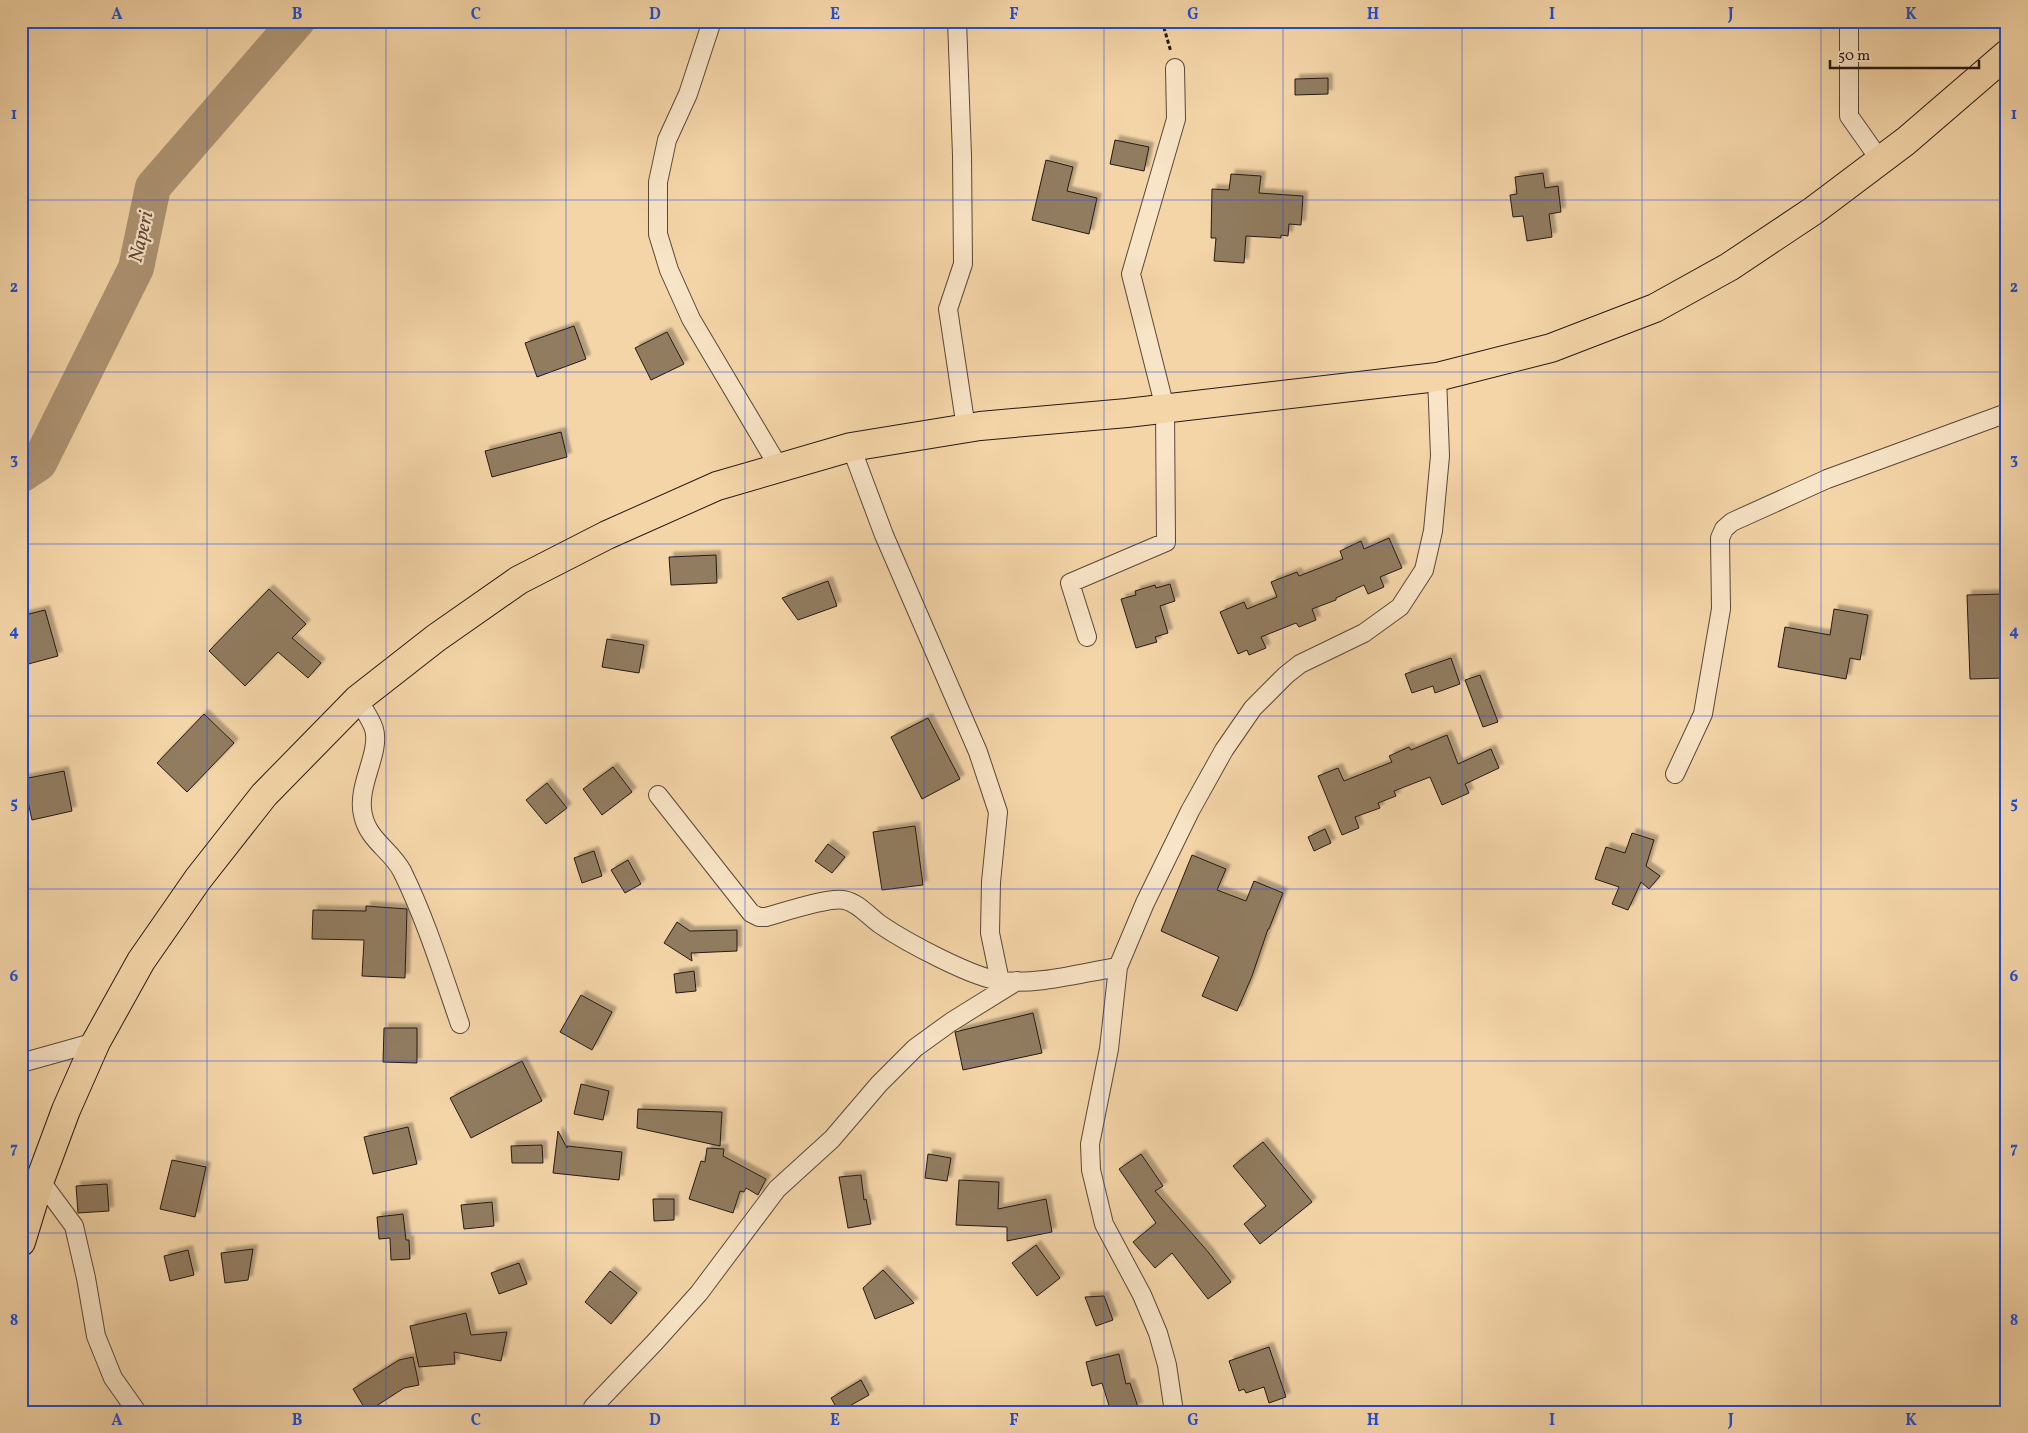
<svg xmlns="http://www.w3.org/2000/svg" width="2028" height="1433" viewBox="0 0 2028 1433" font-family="Vollkorn,serif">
  <defs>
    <filter id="shadow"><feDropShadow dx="4.5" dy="-4.5" stdDeviation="1" flood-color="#0004"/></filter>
  </defs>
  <rect width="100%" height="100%" fill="#f4d5a8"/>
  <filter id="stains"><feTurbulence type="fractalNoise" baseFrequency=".004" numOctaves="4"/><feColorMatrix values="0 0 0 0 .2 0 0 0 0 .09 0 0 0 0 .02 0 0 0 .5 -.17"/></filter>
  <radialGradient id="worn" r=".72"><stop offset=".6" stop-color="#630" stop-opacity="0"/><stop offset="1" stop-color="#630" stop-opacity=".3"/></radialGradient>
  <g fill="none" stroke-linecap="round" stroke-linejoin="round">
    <!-- river -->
    <path stroke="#ae9575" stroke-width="36" d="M21 475 39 463 136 268 153 187 297 21"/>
  </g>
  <!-- building -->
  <path fill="#917b60" stroke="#251912" filter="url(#shadow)" d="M1328 78V94L1295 95V79Z
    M1115 140 1149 147 1144 171 1110 164Z
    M1046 160 1073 167 1067 191 1097 198 1089 234 1032 220Z
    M1543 173 1545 188 1558 186 1561 212 1549 214 1552 237 1527 241 1523 216 1513 217 1510 195 1517 194 1515 177Z
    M1231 174 1261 176 1259 193 1303 196 1301 225 1289 224 1288 236 1281 235V238L1246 236 1244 263 1214 261 1216 238H1211L1212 189 1229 190Z
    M574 326 586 359 537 377 525 343Z
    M667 332 684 364 651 380 635 348Z
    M561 432 567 457 492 477 485 451Z
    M1389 538 1402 568 1380 577 1384 587 1368 594 1364 585 1336 598V600L1312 609 1316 620 1299 627 1296 623 1261 637 1266 648 1249 655 1247 650 1238 654 1220 612 1244 602 1247 609 1277 597 1271 582 1297 572 1299 576 1343 559 1340 551 1361 541 1364 549Z
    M716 555 717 583 671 585 669 557Z
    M828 581 837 606 798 620 782 598Z
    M1170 584 1175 601 1160 606 1168 633 1155 637 1157 642 1136 648 1121 599 1136 595 1135 591 1155 585 1156 588Z
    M269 589 306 624 292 638 321 663 308 678 278 652 245 686 209 651Z
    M2004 594 2006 678 1970 679 1967 595Z
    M1834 609 1868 615 1860 660 1850 658 1846 679 1778 667 1785 627 1830 635Z
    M45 610 58 656 21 666V616Z
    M607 639 644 645 639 673 602 667Z
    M1451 658 1460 684 1435 693 1433 686 1412 693 1405 674Z
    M1480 675 1498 722 1483 727 1465 680Z
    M204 714 234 743 187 792 157 763Z
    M928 718 960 779 922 799 891 737Z
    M1447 735 1458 764 1491 749 1499 768 1465 784 1469 793 1442 805 1430 777 1394 791 1396 796 1378 803 1380 808 1355 817 1359 828 1342 835 1318 776 1338 768 1344 781 1392 762 1389 756 1409 747 1411 750Z
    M613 767 632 792 602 815 583 789Z
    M64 771 72 811 32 820 23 779Z
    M547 783 567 808 546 824 526 800Z
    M915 826 923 885 882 890 873 832Z
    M1325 829 1331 843 1314 851 1308 837Z
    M1632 833 1654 840 1646 866 1660 876 1649 889 1641 882 1628 910 1612 904 1619 887 1595 879 1606 847 1625 853Z
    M828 844 845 857 832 873 815 861Z
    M594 851 602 876 582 883 574 858Z
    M1192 855 1226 869 1217 890 1246 901 1254 881 1283 893 1269 929H1268L1252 976 1237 1011 1202 996 1219 957 1161 931Z
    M628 860 641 884 625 893 611 870Z
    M366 906 407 909 405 978 362 976 364 940 312 939 313 910 366 911Z
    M677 922 690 931 737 930V951L691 953 692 961 664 943Z
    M694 971 696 991 676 993 674 974Z
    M581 995 612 1012 592 1050 560 1032Z
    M1033 1013 1042 1053 963 1070 955 1032Z
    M384 1028H417V1063L383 1062Z
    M522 1061 542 1101 471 1138 450 1098Z
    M581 1084 609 1091 603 1120 574 1114Z
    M638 1109 722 1112 720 1146 637 1128Z
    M408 1127 417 1164 373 1174 364 1137Z
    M558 1131 567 1148V1146L622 1152 619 1180 553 1173Z
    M1263 1142 1312 1202 1260 1244 1244 1224 1266 1206 1233 1166Z
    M542 1145 543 1163H512L511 1146Z
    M707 1148 724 1149 723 1156 766 1179 758 1195 746 1188 744 1192 740 1191 733 1213 689 1199 701 1161 705 1162Z
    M928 1154 951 1158 947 1181 925 1178Z
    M1141 1154 1163 1186 1155 1191 1209 1253 1231 1282 1208 1299 1172 1253 1155 1268 1133 1242 1156 1223 1119 1169Z
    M172 1160 206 1167 195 1217 160 1209Z
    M861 1175 864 1200 866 1199 871 1224 848 1228 839 1177Z
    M959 1180 999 1182 998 1209 1046 1199 1052 1232 1007 1241V1227L956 1225Z
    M107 1184 109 1211 78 1213 76 1186Z
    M653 1199H674V1220L654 1221Z
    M492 1202 494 1226 464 1229 461 1205Z
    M403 1214 406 1240H409L410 1259 391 1260 390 1238 379 1239 377 1217Z
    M1036 1245 1060 1278 1037 1296 1012 1263Z
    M253 1249 248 1280 225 1283 221 1253Z
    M188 1250 194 1275 170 1281 164 1256Z
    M519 1263 527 1284 499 1294 491 1273Z
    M883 1270 914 1303 875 1319 863 1288Z
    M610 1271 637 1293 611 1324 585 1302Z
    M1104 1296 1113 1320 1096 1326 1085 1297Z
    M466 1313 471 1335 507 1332 501 1361 454 1352 455 1364 419 1367 410 1326Z
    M1269 1347 1286 1397 1269 1403 1264 1387 1246 1393 1244 1389 1239 1391 1229 1361Z
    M1119 1354 1126 1384 1130 1383 1138 1407 1123 1412H1111L1102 1383 1092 1386 1086 1362Z
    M413 1357 419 1385 404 1388 367 1412 353 1389 399 1360Z
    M861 1380 869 1395 839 1412 831 1398Z"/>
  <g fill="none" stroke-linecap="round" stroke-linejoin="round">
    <!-- minor casing -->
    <g stroke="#594838" stroke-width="20">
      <path id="minor" d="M712 21 688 94 667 140 658 182V234L669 270 691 319 780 469
        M957 21 962 155 963 264 948 309 966 428
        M1849 21V116L1880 160
        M851 447 884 535 978 752 998 812 991 882 990 933 1000 981
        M1087 637 1070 583 1166 542 1165 408 1131 274 1176 119 1175 68
        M358 699C363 709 371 719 374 729 381 753 356 786 363 815 368 840 391 850 402 871 426 920 442 972 460 1024
        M1675 774 1703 714 1721 609 1720 538 1724 529 1732 522 1827 479 2007 413
        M658 795 751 913 759 917H766C784 912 828 897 844 900 859 903 869 917 881 925 906 942 973 978 1001 981 1039 985 1080 973 1118 967
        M21 1063 96 1042
        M40 1180 74 1226 86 1278 96 1336 113 1378 137 1412
        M593 1407 655 1342 699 1293 777 1189 832 1139 879 1084 915 1048 951 1022 1017 981
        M1174 1412 1167 1365 1158 1333 1142 1295 1104 1224 1091 1170 1090 1144 1109 1049 1118 967 1145 903 1190 811 1224 750 1253 708 1286 675 1300 664 1364 633 1400 607 1424 570 1433 531 1440 456 1437 377"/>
    </g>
    <!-- trunk casing -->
    <g stroke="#251912" stroke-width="30">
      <path id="trunk" d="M21 1242 40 1180 66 1110 96 1042 141 961 198 879 264 795 358 699 436 638 519 580 607 535 717 486 851 447 980 426 1127 413 1437 377 1551 348 1655 308 1729 267 1813 211 1906 141 2007 54"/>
    </g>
    <!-- path -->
    <path stroke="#251912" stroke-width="3" stroke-dasharray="4 2.5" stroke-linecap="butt" d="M1162 21 1171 52"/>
    <!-- minor -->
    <use href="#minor" stroke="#f8e4c6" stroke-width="18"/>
    <!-- trunk -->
    <use href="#trunk" stroke="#f4d5a8" stroke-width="28"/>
  </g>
  <!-- grid -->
  <path fill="none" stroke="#1d4ed8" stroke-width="1" stroke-opacity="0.55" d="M207 21V1412M386 21V1412M566 21V1412M745 21V1412M924 21V1412M1104 21V1412M1283 21V1412M1462 21V1412M1642 21V1412M1821 21V1412M21 200H2007M21 372H2007M21 544H2007M21 716H2007M21 889H2007M21 1061H2007M21 1233H2007"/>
  <g text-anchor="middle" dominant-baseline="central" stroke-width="4.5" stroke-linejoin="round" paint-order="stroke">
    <!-- water labels -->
    <g font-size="20" font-style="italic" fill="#5c4b3a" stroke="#f8e4c6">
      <text transform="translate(142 237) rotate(-77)">Naperi</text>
    </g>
  </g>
  <!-- margin -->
  <rect width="2028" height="1433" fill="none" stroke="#f4d5a8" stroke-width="55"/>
  <!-- scale -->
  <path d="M1830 60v8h149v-8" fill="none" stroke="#251912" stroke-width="2.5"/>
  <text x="1838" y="60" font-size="15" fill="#251912" stroke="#f8e4c6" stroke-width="4" paint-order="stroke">50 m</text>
  <rect x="28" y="28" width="1972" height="1378" fill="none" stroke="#1d4ed8" stroke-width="2"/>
  <g font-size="16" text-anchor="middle" font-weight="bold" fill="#1d4ed8">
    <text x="117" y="19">A</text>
    <text x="297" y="19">B</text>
    <text x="476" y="19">C</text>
    <text x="655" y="19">D</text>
    <text x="835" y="19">E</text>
    <text x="1014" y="19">F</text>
    <text x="1193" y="19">G</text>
    <text x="1373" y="19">H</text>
    <text x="1552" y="19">I</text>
    <text x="1731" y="19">J</text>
    <text x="1911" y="19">K</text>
    <text x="14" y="119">1</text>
    <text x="2014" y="119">1</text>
    <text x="14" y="292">2</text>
    <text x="2014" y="292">2</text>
    <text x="14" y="464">3</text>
    <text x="2014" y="464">3</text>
    <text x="14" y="636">4</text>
    <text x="2014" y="636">4</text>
    <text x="14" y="808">5</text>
    <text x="2014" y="808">5</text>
    <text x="14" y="981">6</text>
    <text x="2014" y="981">6</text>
    <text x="14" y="1153">7</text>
    <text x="2014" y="1153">7</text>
    <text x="14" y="1325">8</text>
    <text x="2014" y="1325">8</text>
    <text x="117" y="1425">A</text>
    <text x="297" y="1425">B</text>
    <text x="476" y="1425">C</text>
    <text x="655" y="1425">D</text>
    <text x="835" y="1425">E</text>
    <text x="1014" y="1425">F</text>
    <text x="1193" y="1425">G</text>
    <text x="1373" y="1425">H</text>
    <text x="1552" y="1425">I</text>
    <text x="1731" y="1425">J</text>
    <text x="1911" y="1425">K</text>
  </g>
  <rect width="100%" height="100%" filter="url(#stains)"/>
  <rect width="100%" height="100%" fill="url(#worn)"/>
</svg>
